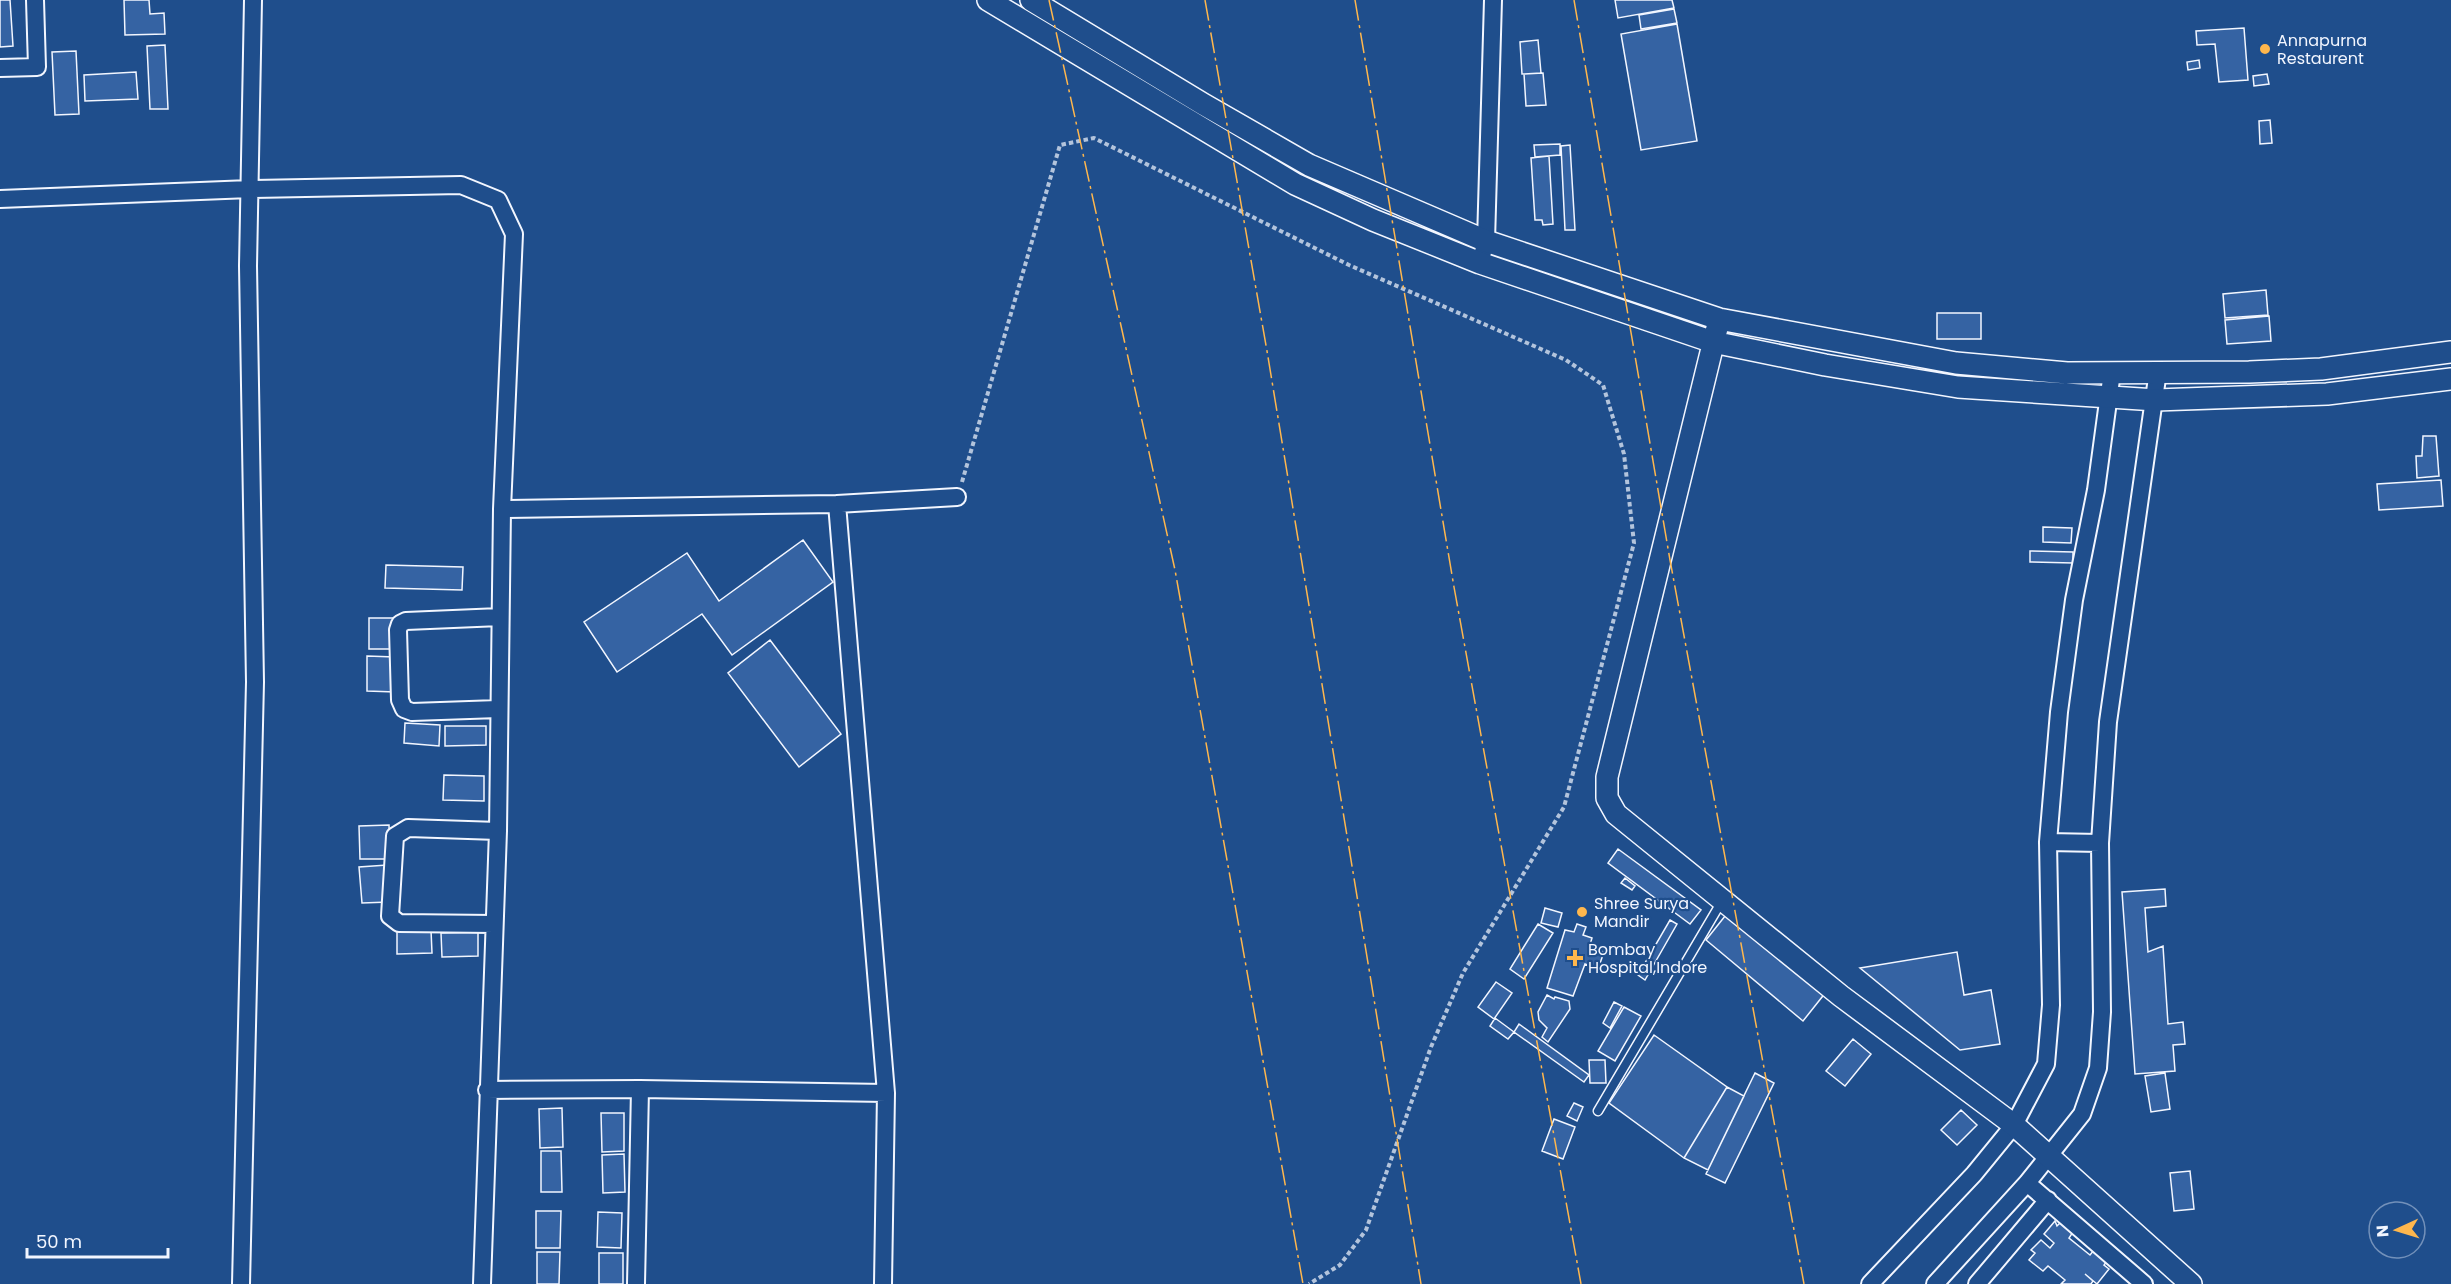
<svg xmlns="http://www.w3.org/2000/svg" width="2451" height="1284" viewBox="0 0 2451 1284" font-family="Poppins,sans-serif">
  <rect width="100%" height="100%" fill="#1f4e8c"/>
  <!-- building -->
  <path fill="#3563a3" stroke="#f2f6ff" stroke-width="1.5" d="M0 0H10L13 46 0 47Z
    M124 0H149L150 14 164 13 165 34 125 35Z
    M1615 0H1672L1674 8 1618 18Z
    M1674 9 1677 23 1641 29 1639 15Z
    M1677 24 1697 141 1641 150 1621 34Z
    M2244 28 2248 80 2219 82 2215 44 2197 45 2196 31Z
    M1538 40 1541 73 1522 74 1520 42Z
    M165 45 168 109H150L147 46Z
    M76 51 79 114 55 115 52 52Z
    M2199 60 2200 68 2188 70 2187 62Z
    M136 72 138 99 85 101 84 75Z
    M1543 73 1546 105 1526 106 1524 74Z
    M2267 74 2269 84 2254 86 2253 76Z
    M2270 120 2272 143 2260 144 2259 121Z
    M1560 144V155L1535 157 1534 145Z
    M1570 145 1575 230H1565L1561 146Z
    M1549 156 1553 224 1543 225 1542 220H1535L1531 158Z
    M2266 290 2268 315 2225 318 2223 294Z
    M1937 313H1981V339H1937Z
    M2269 316 2271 341 2227 344 2225 320Z
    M2423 436H2436L2439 476 2417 478 2416 456H2422Z
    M2441 480 2443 506 2379 510 2377 484Z
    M2043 527 2072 528 2071 543 2043 542Z
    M803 540 833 582 732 655 702 614 617 672 584 622 687 553 719 601Z
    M2030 551 2073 552V563L2030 562Z
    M386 565 463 567 462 590 385 588Z
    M369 618H397V649H369Z
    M770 640 841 734 799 767 728 673Z
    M367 656 395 657V692L367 691Z
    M405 723 440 725 439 746 404 743Z
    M445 726H486V745L445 746Z
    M444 775 484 776V801L443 800Z
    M389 825 390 859H360L359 826Z
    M1618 849 1701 910 1690 924 1608 863Z
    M387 865 389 902 362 903 359 867Z
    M1625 878 1635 886 1632 890 1621 883Z
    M2165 889 2166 906 2145 908 2148 952 2163 946 2168 1024 2183 1022 2185 1044 2173 1045 2175 1071 2135 1074 2122 892Z
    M1545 908 1562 913 1558 927 1541 923Z
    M1729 911 1826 992 1803 1021 1706 940Z
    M1670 920 1677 924 1645 980 1638 975Z
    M1538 924 1553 933 1524 979 1510 969Z
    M1577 924 1586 927 1583 935 1592 938 1589 948 1604 952 1598 969 1585 964 1573 996 1547 988 1565 930 1574 932Z
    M431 930 432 953 397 954V931Z
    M478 932V956L442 957 441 933Z
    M1957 952 1964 995 1991 990 2000 1044 1960 1050 1860 968Z
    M1496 982 1512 993 1494 1019 1478 1007Z
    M1547 995 1554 999 1555 997 1569 1001 1570 1009 1548 1042 1542 1037 1547 1028 1539 1020 1538 1012Z
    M1614 1002 1622 1006 1610 1028 1603 1023Z
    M1624 1007 1641 1016 1615 1061 1598 1051Z
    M1495 1018 1514 1032 1508 1039 1490 1026Z
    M1519 1024 1589 1075 1584 1082 1514 1032Z
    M1654 1035 1727 1087 1684 1158 1609 1103Z
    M1853 1039 1871 1054 1845 1086 1826 1071Z
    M1589 1060H1605L1606 1083H1590Z
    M1755 1073 1774 1083 1725 1183 1706 1174Z
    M2165 1073 2170 1109 2151 1112 2145 1076Z
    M1727 1087 1744 1096 1708 1170 1684 1158Z
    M1574 1103 1583 1107 1577 1121 1567 1116Z
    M562 1108 563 1147 540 1148 539 1109Z
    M1961 1110 1977 1125 1957 1145 1941 1130Z
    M601 1113H624V1151L602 1152Z
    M1554 1119 1575 1127 1563 1159 1542 1151Z
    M541 1151H561L562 1192H541Z
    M624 1154 625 1192 603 1193 602 1155Z
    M2190 1171 2194 1209 2174 1211 2170 1173Z
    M536 1211H561L560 1248H536Z
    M598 1212 622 1213 621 1248 597 1247Z
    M2055 1221 2057 1226 2061 1222 2073 1232 2069 1238 2090 1255 2094 1250 2107 1261 2104 1265 2109 1269 2097 1284 2085 1274 2093 1281 2091 1284H2061L2065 1280 2048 1266 2043 1271 2029 1260 2035 1253 2031 1250 2041 1240 2050 1248 2054 1243 2044 1234Z
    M537 1252H560L559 1284H537Z
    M599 1253H623V1284H599Z"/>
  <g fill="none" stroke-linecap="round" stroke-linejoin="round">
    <!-- service casing -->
    <g stroke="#f2f6ff" stroke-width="11">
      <path id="service" d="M1598 1111 1722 901"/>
    </g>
    <!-- minor casing -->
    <g stroke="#f2f6ff" stroke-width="20">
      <path id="minor" d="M0 68 37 67 35 0
        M0 199 250 189 461 185 498 200 514 234 502 509 498 831 482 1284
        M1480 263 1486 241 1493 0
        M837 504 886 1093 883 1284
        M502 509 837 504 957 497
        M498 709 412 712 404 709 400 700 398 630 400 624 406 621 500 617
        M2048 842 2100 843
        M494 924 399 923 390 916 395 836 408 828 498 831
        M640 1089 886 1093
        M487 1090 640 1089 636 1284
        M2027 1183 2144 1284
        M241 1284 255 682 248 266 253 0
        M1870 1284 1974 1174 2014 1125 2046 1064 2051 1005 2048 842 2059 712 2074 600 2096 490 2112 372
        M1935 1284 2027 1183 2082 1114 2098 1068 2102 1012 2100 843 2108 722 2158 371
        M1977 1284 2048 1200"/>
    </g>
    <!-- tertiary casing -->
    <g stroke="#f2f6ff" stroke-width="24">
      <path id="tertiary" d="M988 0 1295 184 1373 220 1480 263 1713 342 1825 365 1958 387 2156 400 2327 394 2451 379
        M1031 0 1203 104 1309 165 1486 241 1719 319 1956 363 2067 373 2249 372 2321 369 2451 352
        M1717 328 1607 777V798L1616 814 1841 996 2014 1125 2191 1284"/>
    </g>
    <!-- path -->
    <path stroke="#b3c4dc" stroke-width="4" stroke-dasharray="4.5 3" stroke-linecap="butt" d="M962 482 1060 145 1094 138 1349 265 1566 360 1603 385 1624 454 1634 543 1564 807 1463 973 1431 1047 1366 1230 1340 1265 1309 1284"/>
    <!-- service -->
    <use href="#service" stroke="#1f4e8c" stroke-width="8"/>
    <!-- minor -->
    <use href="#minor" stroke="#1f4e8c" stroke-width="16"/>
    <!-- tertiary -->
    <use href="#tertiary" stroke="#1f4e8c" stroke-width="21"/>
    <!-- power -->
    <path stroke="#ffb74d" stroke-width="1.5" stroke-dasharray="21 4.5 3 4.5" stroke-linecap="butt" d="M1049 0 1175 570 1303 1284
      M1205 0 1267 351 1421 1284
      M1355 0 1454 587 1581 1284
      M1574 0 1670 560 1804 1284"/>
  </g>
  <!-- markers -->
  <g fill="#ffb74d" stroke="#1f4e8c" stroke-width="2">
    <circle cx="2265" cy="49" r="6"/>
    <circle cx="1582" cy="912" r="6"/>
    <path d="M1572 949h6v6h6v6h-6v6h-6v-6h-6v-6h6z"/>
  </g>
  <g text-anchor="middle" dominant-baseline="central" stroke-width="4.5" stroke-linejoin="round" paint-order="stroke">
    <!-- poi labels -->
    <g font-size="16" fill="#f2f6ff" stroke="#1f4e8c" text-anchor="start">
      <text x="2277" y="40">Annapurna<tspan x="2277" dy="18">Restaurent</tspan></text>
      <text x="1594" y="903">Shree Surya<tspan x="1594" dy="18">Mandir</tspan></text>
      <text x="1588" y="949">Bombay<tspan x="1588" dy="18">Hospital,Indore</tspan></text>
    </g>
  </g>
  <!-- north arrow -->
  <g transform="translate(2397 1230) rotate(266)"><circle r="28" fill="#1f4e8c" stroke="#7391ba" stroke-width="1.5"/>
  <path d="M0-4.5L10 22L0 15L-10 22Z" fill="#ffb74d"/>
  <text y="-9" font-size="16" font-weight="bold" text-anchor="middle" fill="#f2f6ff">N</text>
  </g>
  <!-- scale -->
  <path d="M27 1248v9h141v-9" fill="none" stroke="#f2f6ff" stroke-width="3"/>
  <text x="36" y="1248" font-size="18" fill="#f2f6ff" stroke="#1f4e8c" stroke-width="4.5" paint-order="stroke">50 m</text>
</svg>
